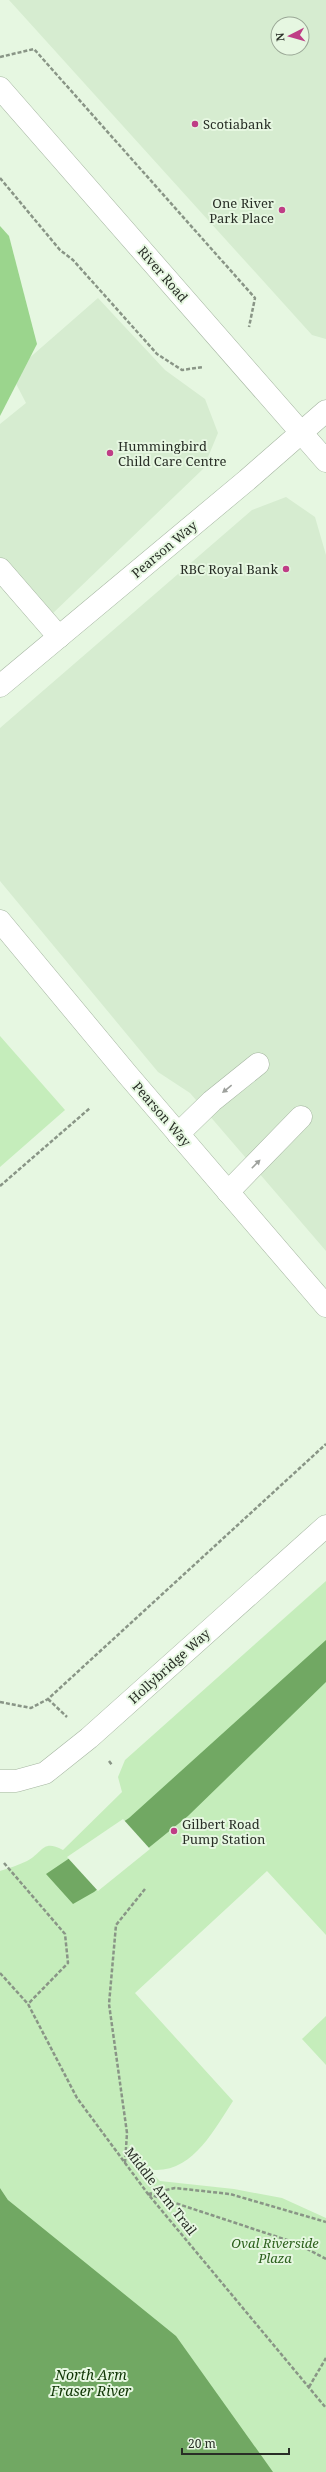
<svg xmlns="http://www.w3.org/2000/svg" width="326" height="2472" viewBox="0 0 326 2472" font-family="'Noto Serif',serif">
  <rect width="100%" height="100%" fill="#e6f7e1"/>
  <!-- built -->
  <path fill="#d6ecd0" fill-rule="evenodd" d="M9 0H326V339L312 335ZM278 24H302V48H278Z
    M98 298 165 370 205 399 218 433 203 469 50 616 0 557V424L26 403 11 374Z
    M286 497 315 517 326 555V1251L190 1093 158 1072 0 881V728L252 510Z"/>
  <!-- green -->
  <path fill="#c5edbb" d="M0 1036 65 1110 0 1167Z
    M326 1581V1935L267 1871 135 1993 233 2101C215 2128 194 2171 155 2170 152 2170 147 2167 144 2166L160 2181 234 2189 282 2198 326 2218V2472H189L0 2188V1871C9 1868 19 1865 27 1861 44 1852 42 1839 63 1850L122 1792 118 1777 125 1760Z
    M326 2016V2065L302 2039Z"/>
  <!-- forest -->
  <path fill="#9bd58d" d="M0 226 9 236 37 344 0 416Z"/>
  <!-- water -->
  <path fill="#71a863" d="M326 1640V1682L188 1816 94 1892 73 1904 46 1874 129 1818Z
    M0 2188 8 2200 176 2336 273 2472H0Z"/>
  <!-- pier -->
  <path fill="#e6f7e1" d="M123 1819 150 1849 98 1891 67 1857Z"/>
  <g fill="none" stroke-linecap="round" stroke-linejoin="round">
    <!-- service casing -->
    <g stroke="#a5b5a1" stroke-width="23">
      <path id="service" d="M0 569 59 637
        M178 1134 212 1101 258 1064
        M228 1192 301 1117"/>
    </g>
    <!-- minor casing -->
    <g stroke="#a5b5a1" stroke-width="23">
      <path id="minor" d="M0 686 247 480 326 411
        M0 921 127 1074 326 1306
        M0 1781H16L45 1773 89 1738 326 1526"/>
    </g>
    <!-- tertiary casing -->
    <g stroke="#a5b5a1" stroke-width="23">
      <path id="tertiary" d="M0 88 326 461"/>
    </g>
    <!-- path -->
    <path stroke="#899586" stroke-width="2.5" stroke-dasharray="4 2" stroke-linecap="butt" d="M0 57 34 49 255 298 249 327
      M0 178 60 250 73 260 157 354 182 370 203 367
      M0 1186 90 1108
      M48 1699 67 1717
      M0 1702 31 1708 48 1699 326 1444
      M109 1761 112 1765
      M4 1863 65 1934 68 1963 28 2004
      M0 1973 28 2004 77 2098 148 2194 326 2408
      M125 2163 127 2133 109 2004 116 1925 145 1889
      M148 2194 296 2243 326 2259
      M148 2194 175 2188 230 2194 326 2222
      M309 2387 326 2358"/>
    <!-- service -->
    <use href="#service" stroke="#fff" stroke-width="22"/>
    <!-- minor -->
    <use href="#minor" stroke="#fff" stroke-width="22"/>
    <!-- tertiary -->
    <use href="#tertiary" stroke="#fff" stroke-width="22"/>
  </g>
  <!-- one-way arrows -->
  <defs><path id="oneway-solid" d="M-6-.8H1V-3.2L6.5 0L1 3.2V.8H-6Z"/></defs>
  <g fill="#9ea19d">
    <use href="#oneway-solid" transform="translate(227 1089) rotate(141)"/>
    <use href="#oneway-solid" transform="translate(256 1164) rotate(-45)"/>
  </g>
  <!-- markers -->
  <g fill="#bf3d86" stroke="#e6f7e1" stroke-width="1.5">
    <circle cx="195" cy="124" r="4"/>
    <circle cx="282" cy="210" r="4"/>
    <circle cx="110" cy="453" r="4"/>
    <circle cx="286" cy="569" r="4"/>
    <circle cx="174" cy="1831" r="4"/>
  </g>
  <g text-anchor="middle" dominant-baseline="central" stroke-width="4" stroke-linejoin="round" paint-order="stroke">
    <!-- poi labels -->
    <g font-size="13" fill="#282e26" stroke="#e6f7e1" text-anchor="start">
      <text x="203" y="124">Scotiabank</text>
      <text x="274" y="203" text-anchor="end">One River<tspan x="274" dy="15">Park Place</tspan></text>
      <text x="118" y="446">Hummingbird<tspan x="118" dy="15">Child Care Centre</tspan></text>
      <text x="278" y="569" text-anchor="end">RBC Royal Bank</text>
      <text x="182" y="1824">Gilbert Road<tspan x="182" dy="15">Pump Station</tspan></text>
    </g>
    <!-- street labels -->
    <g font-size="13" fill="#282e26" stroke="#e6f7e1">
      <text transform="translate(163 274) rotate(49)">River Road</text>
      <text transform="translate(164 549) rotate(-40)">Pearson Way</text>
      <text transform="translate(162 1114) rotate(49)">Pearson Way</text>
      <text transform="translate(169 1666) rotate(-42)">Hollybridge Way</text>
      <text transform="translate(161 2191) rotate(52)">Middle Arm Trail</text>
    </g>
    <!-- park labels -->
    <g font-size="13" font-style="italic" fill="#2b601c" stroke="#e6f7e1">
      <text x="275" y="2243">Oval Riverside<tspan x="275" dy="15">Plaza</tspan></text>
    </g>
    <!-- water labels -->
    <g font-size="14" font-style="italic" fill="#0f3504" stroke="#e6f7e1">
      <text x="91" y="2374">North Arm<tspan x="91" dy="16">Fraser River</tspan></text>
    </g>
  </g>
  <!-- north arrow -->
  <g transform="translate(290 36) rotate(264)"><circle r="19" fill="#e6f7e1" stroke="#9aa796"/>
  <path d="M0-3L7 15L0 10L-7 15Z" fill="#bf3d86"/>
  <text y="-6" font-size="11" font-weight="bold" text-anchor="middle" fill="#282e26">N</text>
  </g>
  <!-- scale -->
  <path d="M182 2448v6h107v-6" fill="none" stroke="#282e26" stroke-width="2"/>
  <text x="188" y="2448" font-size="12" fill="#282e26" stroke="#e6f7e1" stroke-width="3" paint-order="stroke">20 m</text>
</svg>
